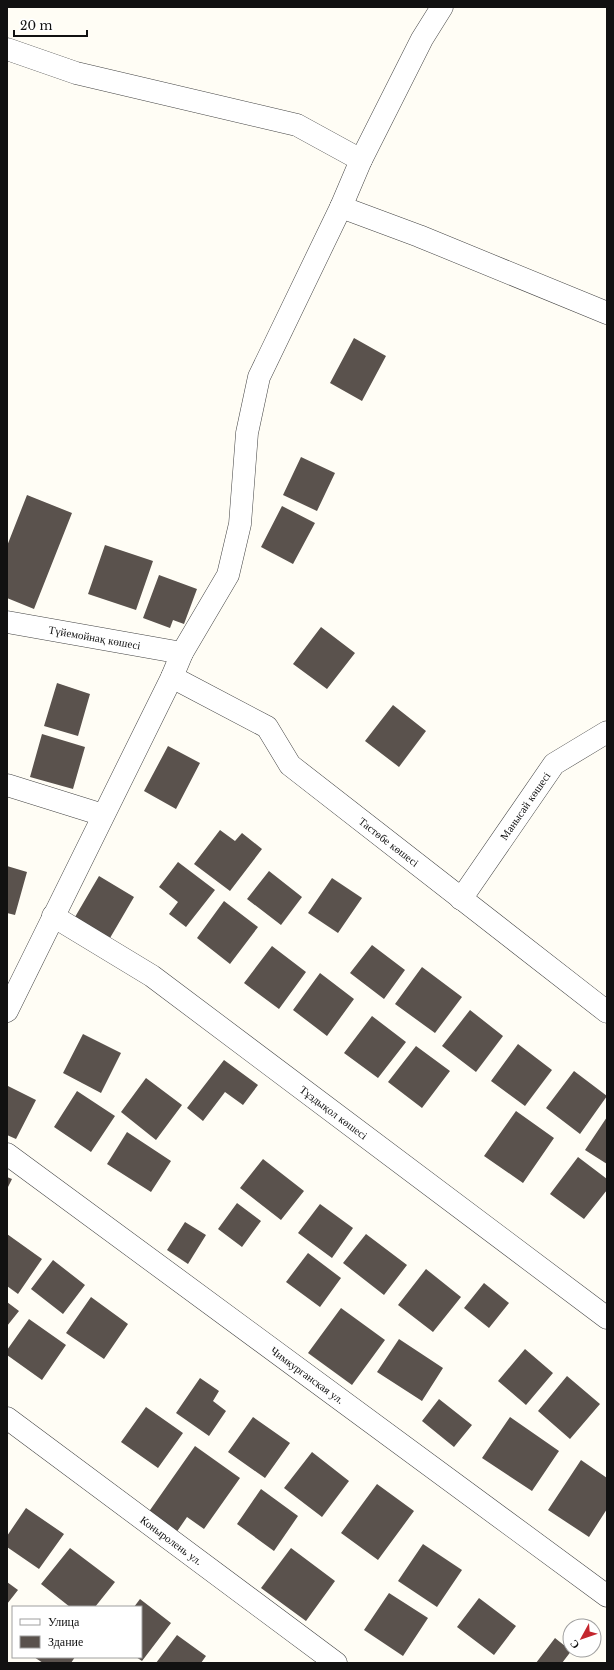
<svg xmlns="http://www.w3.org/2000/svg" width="614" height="1670" viewBox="0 0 614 1670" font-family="'Libre Baskerville',serif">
  <rect width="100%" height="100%" fill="#fffdf5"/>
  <!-- building -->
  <path fill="#5a524d" d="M354 338 386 356 362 401 330 383Z
    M301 457 335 473 317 511 283 495Z
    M27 495 72 513 34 609 7 598V546Z
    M282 506 315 523 293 564 261 547Z
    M105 545 153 561 136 610 88 594Z
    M159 575 197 589 184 624 173 620 170 628 143 618Z
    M321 627 355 653 327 689 293 664Z
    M57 683 90 694 78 736 44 726Z
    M393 705 426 731 399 767 365 741Z
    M42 734 85 747 73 789 30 777Z
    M168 746 200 763 176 809 144 791Z
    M220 830 235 841 242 833 262 849 230 891 194 864Z
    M178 862 215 890 186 927 169 914 178 902 159 887Z
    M7 866 27 872 15 915 7 913Z
    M269 871 302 897 281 925 247 899Z
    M99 876 134 897 110 938 75 917Z
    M332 878 362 898 338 933 308 913Z
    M224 901 258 927 230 964 197 938Z
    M372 945 405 970 384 999 350 973Z
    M272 946 306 972 279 1009 244 983Z
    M422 967 462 997 435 1033 395 1004Z
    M320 973 354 999 327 1036 293 1010Z
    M470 1010 503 1036 476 1072 442 1046Z
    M372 1016 406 1042 378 1078 344 1053Z
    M83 1034 121 1053 101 1093 63 1073Z
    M518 1044 552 1070 525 1106 491 1081Z
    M416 1046 450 1071 422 1108 388 1082Z
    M224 1060 258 1085 243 1105 225 1092 203 1121 187 1108Z
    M574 1071 607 1096 580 1134 546 1108Z
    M146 1078 182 1105 156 1140 121 1112Z
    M8 1086 36 1100 16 1139 7 1135Z
    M77 1091 115 1116 91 1152 54 1127Z
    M516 1111 554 1138 523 1183 484 1156Z
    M607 1117V1164L585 1150Z
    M127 1132 171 1161 151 1192 107 1164Z
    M578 1157 607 1179V1190L584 1219 550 1194Z
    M263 1159 304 1191 281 1220 240 1188Z
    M7 1177 12 1179 7 1189Z
    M237 1203 261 1221 242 1247 218 1229Z
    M320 1204 353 1228 332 1258 298 1233Z
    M185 1222 206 1235 188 1264 167 1250Z
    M7 1234 42 1259 18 1294 7 1286Z
    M366 1234 407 1265 384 1295 343 1263Z
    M308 1253 341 1278 320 1307 286 1282Z
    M53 1260 85 1285 63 1314 31 1289Z
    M426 1269 461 1297 433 1332 398 1305Z
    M484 1283 509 1303 489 1328 464 1308Z
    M91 1297 128 1324 104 1359 66 1333Z
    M7 1302 19 1311 7 1326Z
    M341 1308 385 1340 352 1385 308 1353Z
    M29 1319 66 1345 42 1380 7 1355V1350Z
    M399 1339 443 1368 422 1401 377 1372Z
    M525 1349 553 1373 526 1405 498 1381Z
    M567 1376 600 1404 570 1439 538 1411Z
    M200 1378 219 1391 213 1401 226 1411 209 1436 176 1413Z
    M439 1399 472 1425 454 1447 422 1421Z
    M146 1407 183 1433 158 1468 121 1442Z
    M253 1417 290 1443 265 1478 228 1452Z
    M510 1417 559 1451 532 1491 482 1458Z
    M195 1446 240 1478 204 1529 187 1517 176 1533 148 1513Z
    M312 1452 349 1481 322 1517 284 1488Z
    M581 1460 607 1478V1509L589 1537 548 1510Z
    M377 1484 414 1511 378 1560 341 1533Z
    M261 1489 298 1516 274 1551 237 1524Z
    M26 1508 64 1534 39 1569 7 1547V1536Z
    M423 1544 462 1570 437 1607 398 1581Z
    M70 1548 115 1582 95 1607H70L41 1584Z
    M291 1548 335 1581 306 1621 261 1588Z
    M7 1582 18 1590 7 1604Z
    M389 1593 428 1618 403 1656 364 1630Z
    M479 1598 516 1626 494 1655 457 1627Z
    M140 1599 171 1623 142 1661 136 1657H141V1607H134Z
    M177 1635 206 1656 201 1663H156Z
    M555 1638 570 1650H572L562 1663H536Z
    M34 1657H75L71 1663H43Z"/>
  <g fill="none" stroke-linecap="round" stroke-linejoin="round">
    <!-- minor casing -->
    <g stroke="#444" stroke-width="23">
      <g id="minor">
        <path d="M7 49 76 73 297 125 361 160"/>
        <path d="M341 207 419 236 607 313"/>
        <path id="s1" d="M7 622 182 653"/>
        <path id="s2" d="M172 677 267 727 290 765 607 1012"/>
        <path d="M7 785 103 815"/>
        <path id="s3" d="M461 899 554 764 607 732"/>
        <path id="s4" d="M53 916 152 976 607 1318"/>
        <path d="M7 1011 172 677 182 653 228 575 240 524 247 433 259 377 341 207 361 160 422 39 442 7"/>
        <path id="s5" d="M7 1154 607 1596"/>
        <path id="s6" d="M7 1418 336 1663"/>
      </g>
    </g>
    <!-- minor -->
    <use href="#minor" stroke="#fff" stroke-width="22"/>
  </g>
  <g text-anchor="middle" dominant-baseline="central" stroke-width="4" stroke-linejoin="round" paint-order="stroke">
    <!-- street labels -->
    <g font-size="11" fill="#111" stroke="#fff">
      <text stroke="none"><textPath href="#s1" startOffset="89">Түйемойнақ көшесі</textPath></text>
      <text stroke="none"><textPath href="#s3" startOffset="113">Манысай көшесі</textPath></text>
      <text stroke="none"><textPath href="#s2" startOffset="277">Тастөбе көшесі</textPath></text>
      <text stroke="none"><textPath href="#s4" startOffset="343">Тұздықол көшесі</textPath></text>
      <text stroke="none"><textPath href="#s5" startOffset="373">Чимкурганская ул.</textPath></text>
      <text stroke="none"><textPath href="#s6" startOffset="205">Коныролень ул.</textPath></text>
    </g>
  </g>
  <!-- border -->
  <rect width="614" height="1670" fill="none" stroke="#111111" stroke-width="16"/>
  <!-- legend -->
  <rect x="12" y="1606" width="130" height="52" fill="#ffffff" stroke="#a0a0a0"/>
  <rect x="20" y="1619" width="20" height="6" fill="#ffffff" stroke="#a0a0a0"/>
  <text x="48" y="1626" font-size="12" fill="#111111">Улица</text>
  <rect x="20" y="1636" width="20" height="12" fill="#5a524d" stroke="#a0a0a0"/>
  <text x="48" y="1646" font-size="12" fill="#111111">Здание</text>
  <!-- north arrow -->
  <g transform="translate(582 1638) rotate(230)"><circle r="19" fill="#ffffff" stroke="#a0a0a0"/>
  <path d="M0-3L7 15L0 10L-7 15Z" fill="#c4262e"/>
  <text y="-6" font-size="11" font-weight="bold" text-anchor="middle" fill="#111111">С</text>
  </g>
  <!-- scale -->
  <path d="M14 30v6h73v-6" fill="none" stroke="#111111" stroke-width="2"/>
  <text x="20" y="30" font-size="12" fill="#111111" stroke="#ffffff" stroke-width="3" paint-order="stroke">20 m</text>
</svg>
